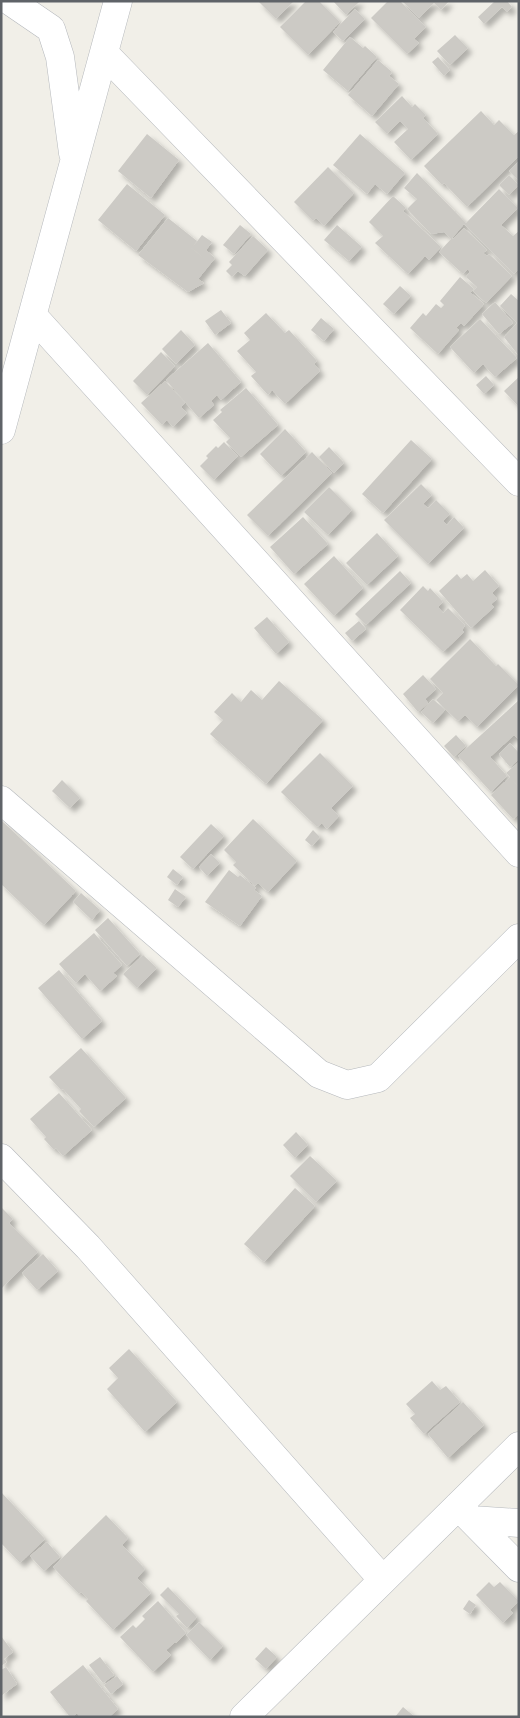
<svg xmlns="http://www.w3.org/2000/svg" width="520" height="1718" viewBox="0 0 520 1718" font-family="Rubik,sans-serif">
  <defs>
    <filter id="shadow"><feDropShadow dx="4.5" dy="4.5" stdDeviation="2.5" flood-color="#0004"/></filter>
  </defs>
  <rect width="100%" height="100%" fill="#f1efe8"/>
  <!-- building -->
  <path fill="#cccac5" filter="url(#shadow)" d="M258 1H294L276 19Z
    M306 1H319L340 22 308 55 280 27Z
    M333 1H360L346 15Z
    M388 1H400L426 27 414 39 419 43 407 54 371 18Z
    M402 1H449L441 10 434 3 419 18Z
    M495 1H507L512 7 507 12 502 7 484 24 478 17Z
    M355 9 365 19 343 41 333 32Z
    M455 35 468 48 450 65 437 51Z
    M350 37 363 48 365 46 377 57 348 91 323 70Z
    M438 57 450 70 444 76 432 62Z
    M378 60 392 72 389 76 399 84 372 116 348 95Z
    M402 96 412 107 415 104 426 115 423 118 438 134 411 160 394 142 408 129 400 121 387 134 375 122Z
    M481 111 494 125 499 120 514 135 519 131V156L467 207 444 183 442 185 424 166Z
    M147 134 179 160 151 198 118 171Z
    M360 134 405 173 387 194 375 184 367 194 333 165Z
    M519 161V181L509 171Z
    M328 167 354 193 324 226 316 218 313 221 294 202Z
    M417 173 466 223 499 189 518 208 501 225 513 236 519 231V269L514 274 464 224 452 238 453 239 464 228 487 250 483 253 487 256 489 254 512 276 486 303 473 291 477 287 466 277 470 272 468 269 463 274 439 252 451 239 444 232 431 234 407 209 417 199 404 188Z
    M509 175 519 185 509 195 499 185Z
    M127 184 165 215 136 251 98 220Z
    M393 196 406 208 403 211 441 247 429 260 425 256 408 274 375 243 383 236 369 222Z
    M168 218 197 241 191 248 205 259 192 248 202 235 212 242 206 250 215 258 198 279 204 283 188 292 138 255Z
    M240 225 251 234 234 254 223 245Z
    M337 225 362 247 349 261 324 240Z
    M253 236 268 250 245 276 238 271 232 277 226 271 232 265 229 262Z
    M460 277 474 289 469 294 471 293 484 304 464 326 461 323 456 328 459 330 438 354 410 328 423 313 426 316 436 304 441 308 444 305 440 301Z
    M400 286 411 296 394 314 383 304Z
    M511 294 519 301V356L504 337 517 323 500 306Z
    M495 302 513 323 499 334 482 314Z
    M221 310 231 323 215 335 205 321Z
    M266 313 285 333 289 330 317 361 314 364 320 371 285 404 272 390 268 395 251 376 256 372 237 351 250 340 244 333Z
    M321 318 334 329 324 341 311 330Z
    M480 319 517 358 495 377 483 364 474 373 450 347Z
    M181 330 195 345 176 364 162 349Z
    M208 343 241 382 221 400 217 395 211 401 214 405 199 418 166 380Z
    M161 352 175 366 147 395 133 381Z
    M486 376 494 385 484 394 476 385Z
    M519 377V407L504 391Z
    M165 381 185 403 181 407 187 413 173 427 167 420 162 425 141 403Z
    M246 388 278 425 241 457 226 442 230 438 213 420 222 412 220 410Z
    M285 429 306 452 281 476 260 454Z
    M411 440 432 459 383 513 362 494Z
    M224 442 238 456 214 480 200 466 208 458 206 456 216 446 218 448Z
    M329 447 344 463 334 473 319 457Z
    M312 452 332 473 268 536 247 515Z
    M421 484 432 495 423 504 428 508 436 500 450 514 443 521 447 525 454 517 464 528 428 564 384 520Z
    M329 487 352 510 328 535 304 512Z
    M303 517 328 544 294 574 270 547Z
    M377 533 398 556 367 585 346 563Z
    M334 556 363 588 334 616 304 584Z
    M485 570 499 586 492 593 497 599 491 604 494 607 471 628 439 591 457 574 461 579 467 574 473 581Z
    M400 571 411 583 366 625 355 614Z
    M423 586 428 591 430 588 443 602 438 607 443 613 448 608 465 625 462 630 464 632 443 652 400 610Z
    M267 617 289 642 276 654 254 628Z
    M359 621 366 629 352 641 345 633Z
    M470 639 496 666 498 664 519 685 477 727 465 715 458 721 436 700 443 693 430 679Z
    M423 675 436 689 425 699 428 703 418 712 403 694Z
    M279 681 323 720 266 784 210 734 223 720 214 712 232 693 241 702 251 690 262 700Z
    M433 699 445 710 433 723 421 712Z
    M519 700V740L514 735 490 757 507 776 491 792 458 756Z
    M456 735 466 746 454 757 444 746Z
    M510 743 519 753V759L510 767 499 754Z
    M320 753 353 786 331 808 339 816 327 829 322 823 317 827 281 792Z
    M519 762V787L513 781 519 788V814L513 819 491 795 510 777 506 773Z
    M62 780 80 798 70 808 52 791Z
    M253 819 297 861 268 892 258 883 255 886 233 865 236 862 224 850Z
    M1 820 76 891 44 925 1 884Z
    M211 824 224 836 193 869 180 857Z
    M313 830 320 837 312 846 305 840Z
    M211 854 220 863 207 876 199 867Z
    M173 869 183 877 177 885 167 877Z
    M229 870 238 877 240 875 256 888 254 890 262 896 240 926 205 902Z
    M175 889 186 897 178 907 168 900Z
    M81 893 100 910 92 920 73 902Z
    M108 918 140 954 127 966 95 930Z
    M94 933 122 965 113 973 117 976 100 991 85 974 76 983 59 964Z
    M143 955 157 968 137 988 123 974Z
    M59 970 102 1021 82 1039 38 988Z
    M81 1048 126 1098 94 1127 79 1111 81 1109 63 1089 61 1090 49 1077Z
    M59 1093 92 1130 63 1156 56 1148 54 1150 44 1139 46 1137 30 1119Z
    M296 1132 308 1145 295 1158 283 1145Z
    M310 1156 337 1181 316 1202 290 1176Z
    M295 1188 315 1206 264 1262 244 1244Z
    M1 1207 13 1219 9 1223 38 1252 1 1289Z
    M43 1254 58 1271 37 1290 22 1273Z
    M129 1349 177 1402 145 1432 107 1389 118 1378 109 1368Z
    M432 1381 440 1390 446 1386 460 1402 424 1434 410 1418 415 1414 406 1404Z
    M463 1402 484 1425 448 1458 428 1434Z
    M1 1492 45 1539 20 1563 1 1543Z
    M106 1515 128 1538 122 1545 145 1569 137 1578 151 1593 113 1630 86 1601 88 1599 81 1592 79 1594 53 1567Z
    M47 1542 60 1557 44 1571 30 1556Z
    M489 1582 494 1587 500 1582 519 1601 510 1610 513 1613 503 1623 476 1595Z
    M168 1587 197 1617 187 1628 176 1616 179 1614 160 1595Z
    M469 1600 476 1605 470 1614 463 1609Z
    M158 1601 186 1633 176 1643 175 1642 166 1650 171 1655 153 1672 120 1637 133 1625 136 1628 145 1619 142 1616Z
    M199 1622 223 1646 210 1660 186 1635Z
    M1 1636 13 1652 4 1659 7 1662 1 1666Z
    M266 1647 277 1657 266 1669 255 1659Z
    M100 1657 114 1675 103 1683 89 1665Z
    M83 1665 118 1709 109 1717H80L77 1713 73 1717H70L50 1692Z
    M6 1667 17 1684 1 1696V1670Z
    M117 1676 123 1684 111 1694 104 1685Z
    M403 1707 415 1717H395Z"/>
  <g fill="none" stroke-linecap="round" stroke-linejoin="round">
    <!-- minor casing -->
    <g stroke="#b5b8bc" stroke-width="29">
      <path id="minor" d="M10 1 51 29 60 57 73 153
        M105 54 519 482
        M33 316 519 853
        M1 430 118 1
        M1 800 319 1074 347 1085 378 1078 519 938
        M1 1158 88 1247 383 1580
        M458 1506 519 1568
        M472 1520 519 1523
        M244 1717 519 1446"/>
    </g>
    <!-- minor -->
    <use href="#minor" stroke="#fff" stroke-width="28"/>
  </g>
  <!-- border -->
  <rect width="520" height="1718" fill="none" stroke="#5f6368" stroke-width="5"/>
</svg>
